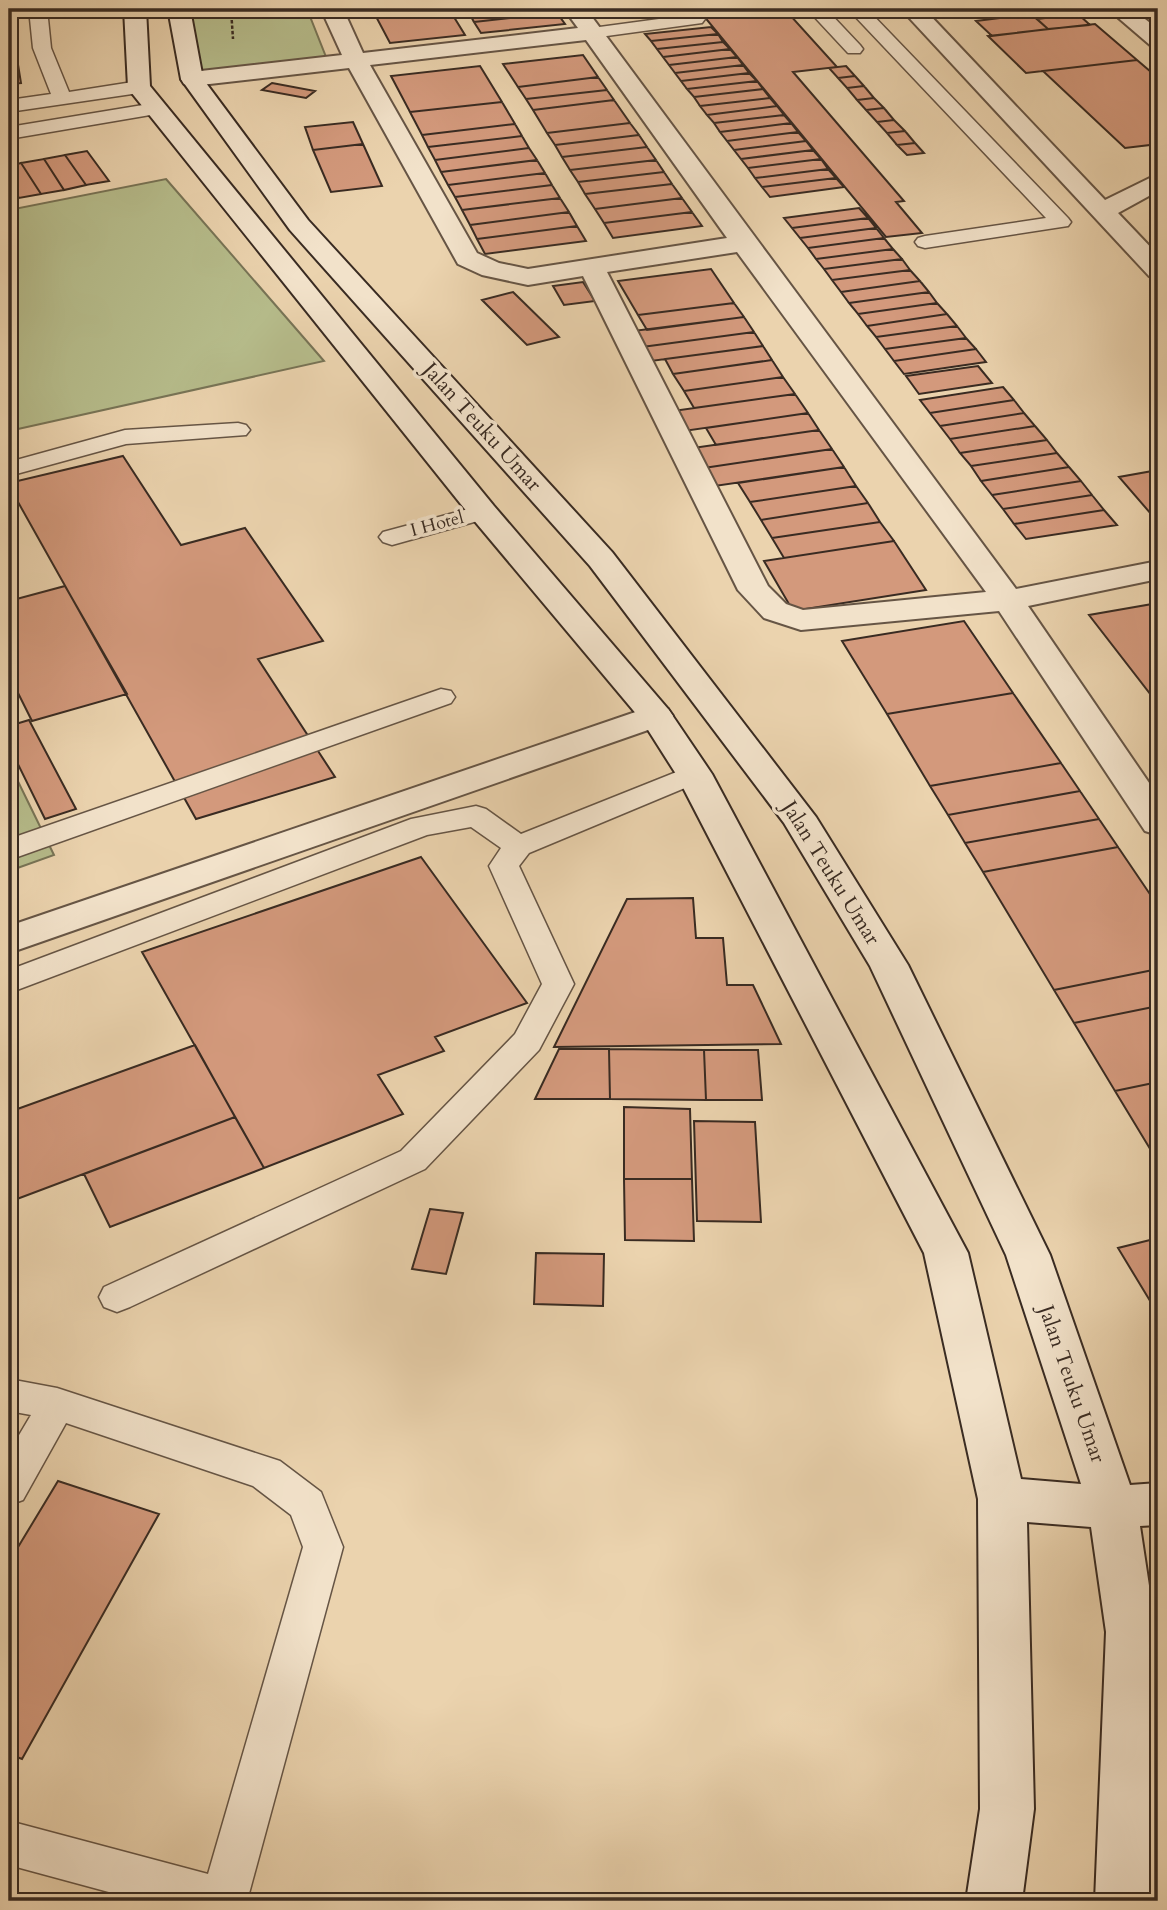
<svg xmlns="http://www.w3.org/2000/svg" width="1167" height="1910" viewBox="0 0 1167 1910" font-family="Cardo,serif">
  <rect width="100%" height="100%" fill="#ebd3ae"/>
  <filter id="stains"><feTurbulence type="fractalNoise" baseFrequency=".00286" numOctaves="4"/><feColorMatrix values="0 0 0 0 .2 0 0 0 0 .09 0 0 0 0 .02 0 0 0 .5 -.17"/></filter>
  <radialGradient id="worn" r=".72"><stop offset=".6" stop-color="#630" stop-opacity="0"/><stop offset="1" stop-color="#630" stop-opacity=".3"/></radialGradient>
  <!-- green -->
  <path fill="#b6bc8b" stroke="#787456" stroke-width="2" d="M190 9H307L328 62 192 79Z
    M166 179 324 361 9 431V210Z
    M9 763 54 855 9 871Z"/>
  <!-- building -->
  <path fill="#d3997c" stroke="#392b22" stroke-width="2" d="M9 9 21 83 9 84Z
    M372 9H449L465 35 390 43Z
    M507 9H554L557 13 474 22 469 13Z
    M645 9H694L696 11 631 18 625 11Z
    M698 9H778L784 16 790 15 837 67 793 72 904 201 896 202 922 233 886 237Z
    M557 13 565 24 481 33 474 22Z
    M1031 14 1048 29 992 36 976 21Z
    M1078 14 1090 25 1048 29 1037 19Z
    M1095 24 1137 60 1026 73 988 36Z
    M711 27 718 34 651 41 645 34Z
    M718 34 723 42 657 49 651 41Z
    M723 42 730 49 663 57 657 49Z
    M730 49 737 57 669 65 663 57Z
    M583 55 598 77 518 87 503 64Z
    M737 57 743 65 675 73 669 65Z
    M1137 60 1158 78V144L1125 148 1043 71Z
    M743 65 749 73 681 81 675 73Z
    M480 66 502 102 410 112 391 76Z
    M846 66 855 76 838 78 829 68Z
    M749 73 757 81 687 89 681 81Z
    M855 76 864 86 847 88 838 78Z
    M598 77 607 90 526 99 518 87Z
    M757 81 763 89 694 97 687 89Z
    M272 83 315 91 306 98 262 90Z
    M864 86 874 98 857 100 847 88Z
    M763 89 770 98 700 106 694 97Z
    M607 90 614 100 533 110 526 99Z
    M770 98 777 106 707 115 700 106Z
    M874 98 884 108 866 110 857 100Z
    M614 100 630 123 547 133 533 110Z
    M502 102 515 124 422 135 410 112Z
    M777 106 784 115 714 123 707 115Z
    M884 108 894 120 877 122 866 110Z
    M784 115 791 123 720 132 714 123Z
    M894 120 905 131 887 133 877 122Z
    M353 122 363 144 313 150 305 127Z
    M630 123 639 135 555 145 547 133Z
    M791 123 798 132 727 141 720 132Z
    M515 124 522 136 428 147 422 135Z
    M905 131 915 143 897 145 887 133Z
    M798 132 806 141 734 150 727 141Z
    M639 135 647 147 562 157 555 145Z
    M522 136 529 148 435 160 428 147Z
    M806 141 813 150 741 159 734 150Z
    M915 143 924 153 907 155 897 145Z
    M363 144 382 186 331 192 313 150Z
    M647 147 656 160 570 170 562 157Z
    M529 148 537 160 441 172 435 160Z
    M813 150 821 159 748 168 741 159Z
    M87 151 109 181 86 185 65 155Z
    M65 155 86 185 64 190 44 159Z
    M44 159 64 190 41 194 21 163Z
    M821 159 828 169 755 178 748 168Z
    M537 160 545 173 448 185 441 172Z
    M656 160 664 172 578 182 570 170Z
    M21 163 41 194 19 198 9 182V166Z
    M828 169 836 178 762 187 755 178Z
    M664 172 672 184 585 194 578 182Z
    M545 173 552 185 455 197 448 185Z
    M836 178 844 187 770 197 762 187Z
    M672 184 682 198 595 209 585 194Z
    M552 185 560 198 462 210 455 197Z
    M560 198 569 212 470 225 462 210Z
    M682 198 692 212 604 223 595 209Z
    M859 208 868 218 792 228 784 218Z
    M569 212 577 226 477 239 470 225Z
    M692 212 702 226 613 238 604 223Z
    M868 218 876 228 800 238 792 228Z
    M577 226 586 241 485 254 477 239Z
    M876 228 884 238 808 248 800 238Z
    M884 238 893 249 816 259 808 248Z
    M893 249 902 259 824 269 816 259Z
    M902 259 910 270 832 280 824 269Z
    M711 269 734 303 638 315 618 281Z
    M910 270 920 281 841 292 832 280Z
    M920 281 929 292 849 303 841 292Z
    M583 282 595 301 564 305 553 286Z
    M513 292 559 337 527 345 482 300Z
    M929 292 937 303 858 314 849 303Z
    M734 303 744 317 647 330 638 315Z
    M937 303 947 314 867 326 858 314Z
    M947 314 957 326 876 337 867 326Z
    M744 317 754 332 642 347 633 331Z
    M957 326 966 338 885 349 876 337Z
    M754 332 763 346 651 361 642 347Z
    M966 338 976 349 894 361 885 349Z
    M763 346 772 360 673 374 665 359Z
    M976 349 986 362 904 374 894 361Z
    M772 360 783 377 684 391 673 374Z
    M978 366 992 383 919 394 906 376Z
    M783 377 795 394 694 408 684 391Z
    M1003 387 1014 400 930 413 920 400Z
    M795 394 808 413 684 431 673 411Z
    M1014 400 1024 413 940 426 930 413Z
    M808 413 819 430 716 445 706 428Z
    M1024 413 1035 426 950 439 940 426Z
    M1035 426 1047 440 960 453 950 439Z
    M819 430 832 449 697 469 686 449Z
    M1047 440 1057 453 971 466 960 453Z
    M832 449 844 467 708 487 697 469Z
    M1057 453 1069 467 981 481 971 466Z
    M123 456 181 545 245 528 323 641 258 659 335 777 196 819 9 486V483Z
    M844 467 856 486 750 502 738 483Z
    M1069 467 1081 481 992 495 981 481Z
    M1158 470V522L1119 477Z
    M1081 481 1092 495 1003 509 992 495Z
    M856 486 868 503 761 520 750 502Z
    M1092 495 1104 510 1014 524 1003 509Z
    M868 503 880 522 772 538 761 520Z
    M1104 510 1117 525 1026 539 1014 524Z
    M880 522 894 541 784 558 772 538Z
    M894 541 926 590 793 611 764 561Z
    M65 586 127 694 32 721 9 675V601Z
    M1158 603V704L1089 615Z
    M964 621 1013 693 887 714 842 641Z
    M1013 693 1061 763 930 786 887 714Z
    M29 720 76 809 45 819 9 746V726Z
    M1061 763 1080 791 948 815 930 786Z
    M1080 791 1099 819 965 843 948 815Z
    M1099 819 1118 847 983 872 965 843Z
    M1118 847 1158 906V969L1054 990 983 872Z
    M421 857 527 1003 435 1037 444 1051 378 1075 403 1114 264 1168 142 952Z
    M693 898 696 938H723L727 985H753L781 1044 554 1047 627 899Z
    M1158 969V1006L1074 1023 1054 990Z
    M1158 1006V1082L1115 1091 1074 1023Z
    M195 1045 235 1117 9 1202V1112Z
    M559 1049H609L610 1099H535Z
    M609 1049 704 1050 706 1100 610 1099Z
    M704 1050H758L762 1100H706Z
    M1158 1082V1162L1115 1091Z
    M624 1107 690 1109 692 1179H624Z
    M235 1117 264 1168 110 1227 84 1174Z
    M694 1121 755 1122 761 1222 697 1221Z
    M624 1179H692L694 1241 625 1240Z
    M430 1209 463 1213 446 1274 412 1269Z
    M1158 1238V1314L1118 1248Z
    M536 1253 604 1254 603 1306 534 1304Z
    M58 1481 159 1514 22 1759 9 1754V1562Z"/>
  <g fill="none" stroke-linecap="round" stroke-linejoin="round">
    <!-- lane casing -->
    <g stroke="#665545" stroke-width="3">
      <path id="lane" d="M29 9H47L51 48 69 92 139 81 148 87 139 93 9 112V100L51 94 33 48Z
        M774 9H798L795 13 776 14Z
        M807 9H826L860 45 863 49 860 53H848Z
        M848 9H867L1068 218 1071 222 1068 226 925 248 918 246 915 242 918 238 925 236 1046 218Z
        M696 14 702 15 705 19 702 23 592 38 583 33 592 28Z
        M155 103 162 105 165 109 162 113 9 139V127Z
        M238 423 246 425 250 430 246 435 126 444 9 476V462L125 430Z
        M483 505 492 507 495 512 492 517 392 545 383 542 379 537 383 532Z
        M441 689 451 691 455 697 451 703 9 860V839Z
        M694 765 704 768 708 774 704 780 529 853 519 866 574 984 539 1050 425 1169 130 1307 117 1312 104 1307 99 1297 104 1287 401 1151 515 1034 542 984 489 866 501 848 471 827 427 835 9 993V970L411 819 476 806 486 809 521 834Z
        M9 1379 57 1388 280 1461 321 1492 343 1547 247 1901H142L9 1865V1821L208 1874 303 1547 291 1515 253 1486 66 1423 23 1500 9 1505V1452L31 1415 9 1411Z"/>
    </g>
    <!-- street casing -->
    <g stroke="#665545" stroke-width="4">
      <path id="street" d="M321 9H343L363 53 578 28 564 9H586L1016 589 1158 561V579L1028 606 1158 796V835L1145 831 999 611 801 630 764 618 738 590 583 276 528 285 482 275 458 264 349 68 192 86 184 84 181 79 184 74 192 72 342 55ZM586 40 727 238 528 269 499 263 477 253 370 65ZM737 252 986 592 803 610 786 604 768 586 607 272Z
        M901 9H924L1105 200 1158 174V191L1118 213 1158 255V278L1149 276Z
        M1108 9H1132L1158 29V47L1150 45Z
        M656 705 668 709 673 716 668 723 9 953V926Z"/>
    </g>
    <!-- secondary casing -->
    <g stroke="#392b22" stroke-width="4">
      <path id="secondary" d="M124 9H146L150 86 494 506 668 709 712 774 968 1253 1021 1479 1081 1484 1006 1255 870 966 784 823 590 566 290 230 181 79 168 9H190L203 79 308 220 612 552 816 817 908 965 1050 1255 1130 1485 1158 1483V1525L1140 1526 1156 1632 1151 1901H1095L1106 1632 1091 1527 1027 1522 1034 1809 1022 1901H966L980 1809 978 1499 924 1253 676 774 643 722 472 518 131 92 128 87Z"/>
    </g>
    <!-- path -->
    <path stroke="#392b22" stroke-width="2.5" stroke-dasharray="3.5 2" stroke-linecap="butt" d="M231 9 233 39"/>
    <!-- lane -->
    <use href="#lane" fill="#f2e2ca" fill-rule="evenodd"/>
    <!-- street -->
    <use href="#street" fill="#f2e2ca" fill-rule="evenodd"/>
    <!-- secondary -->
    <use href="#secondary" fill="#f2e2ca" fill-rule="evenodd"/>
  </g>
  <g text-anchor="middle" dominant-baseline="central" stroke-width="7" stroke-linejoin="round" paint-order="stroke">
    <!-- far-street labels -->
    <g font-size="18" fill="#392b22" stroke="#f2e2ca">
      <text transform="translate(437 524) rotate(-15)">I Hotel</text>
    </g>
    <!-- street labels -->
    <g font-size="21" fill="#392b22" stroke="#f2e2ca">
      <text transform="translate(482 427) rotate(48)">Jalan Teuku Umar</text>
      <text transform="translate(831 873) rotate(58)">Jalan Teuku Umar</text>
      <text transform="translate(1072 1384) rotate(71)">Jalan Teuku Umar</text>
    </g>
  </g>
  <!-- margin -->
  <rect width="1167" height="1910" fill="none" stroke="#ebd3ae" stroke-width="35"/>
  <rect x="10" y="10" width="1146" height="1889" fill="none" stroke="#392b22" stroke-width="3.5"/>
  <rect x="18" y="18" width="1132" height="1875" fill="none" stroke="#392b22" stroke-width="2"/>
  <rect width="100%" height="100%" filter="url(#stains)"/>
  <rect width="100%" height="100%" fill="url(#worn)"/>
</svg>
